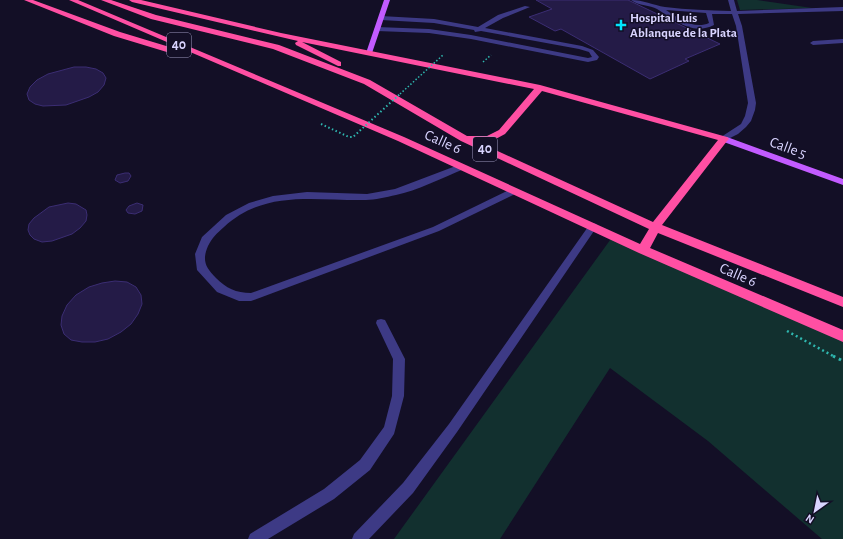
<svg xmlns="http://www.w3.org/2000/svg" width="843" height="539" viewBox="0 0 843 539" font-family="'Alegreya Sans',sans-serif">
  <rect width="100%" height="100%" fill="#130f26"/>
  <!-- green -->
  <path fill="#12302f" d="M737 0H757L812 8 740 10Z
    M613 236 843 337V539H822L708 441 610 368 500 539H394Z"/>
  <!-- building -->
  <path fill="#241b47" stroke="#3b2d73" d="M536 0H628L720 44 685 59 689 61 650 79 561 29 555 31 529 17 552 9Z
    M74 67H86L96 69 103 73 106 78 104 85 98 92 89 97 66 105 43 106 35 104 29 100 27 94 30 87 37 80 48 74Z
    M125 173H129L131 176 128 181 120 183 115 180 117 175Z
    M68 203 76 204 86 210 87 215 86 221 80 228 72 234 52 241 42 242 34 239 30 235 28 230 29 224 34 218 49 207Z
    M137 203 143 205 142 211 135 214 128 213 126 210 129 206Z
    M115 281 127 282 136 287 141 295 142 304 138 314 131 324 121 332 108 339 95 342H82L71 340 64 334 61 325 62 316 67 305 76 295 89 287 102 283Z"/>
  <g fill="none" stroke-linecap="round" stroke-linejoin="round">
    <!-- path-far2 -->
    <path stroke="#2fb8b0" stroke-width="1.5" stroke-dasharray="1.5 2" stroke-linecap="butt" d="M483 62 491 55"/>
    <!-- path-far1 -->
    <path stroke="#2fb8b0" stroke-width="2.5" stroke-dasharray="2 3" stroke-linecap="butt" d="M787 331 835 357"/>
    <!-- path -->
    <path stroke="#2fb8b0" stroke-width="3" stroke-dasharray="2.5 4" stroke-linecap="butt" d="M833 356 843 361"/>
    <!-- minor -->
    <path fill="#3d3a85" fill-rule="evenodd" d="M631 0C643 0 653 5 665 7 687 10 709 10 731 11L728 0H734L737 11 843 7V11L738 14 742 26 756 103 755 110 751 121 746 127 738 134 724 141H721V137L741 124 745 116 748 103 736 26 732 14H712L714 25C692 36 675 20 657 9 650 5 639 6 631 0ZM666 10 706 13 709 23C694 30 678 18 666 10Z
      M525 6 530 7 503 18 485 28 582 46 593 50 599 57 597 60 588 62 471 39 429 33 377 31 374 29 377 27 429 29 471 35 588 58 592 57 589 52 579 49 481 31 475 32 474 30 434 23 381 20 378 18 381 16 434 19 478 27 498 15Z
      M843 39V43L813 45 810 43 813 41Z
      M461 164 465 167 464 169C444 177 416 191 396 195 386 197 375 200 366 200 315 201 265 189 224 227 217 233 212 238 208 246 202 260 205 267 216 278 226 288 236 293 251 293L433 227 511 189 514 188 518 191 517 193 439 231 251 301H239L217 292 197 270 195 254 202 237 226 215 249 203 273 196 307 192 367 194 395 189Z
      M593 223 596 224 598 226 596 228 457 432 413 493 369 539H352L354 534 403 483 449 424 590 224Z
      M381 319 385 320 405 359 404 396 394 434 370 470 334 499 268 539H248L250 534 324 489 360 460 384 427 392 396 393 359 376 323 377 320Z"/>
    <!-- major -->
    <path fill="#c25bff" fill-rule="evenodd" d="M384 0H390L372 53 367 54 366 53Z
      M721 137H727L843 179V185L721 141Z"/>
    <!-- highway -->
    <path fill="#ff4fa3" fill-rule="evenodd" d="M24 0H33L120 32 186 52 187 54 186 56H180L114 36Z
      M69 0H78L404 137 640 244 649 229 461 141 364 84 273 49 151 19 101 0H111L156 15 279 45 370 80 467 136H487L499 130 534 89 302 42 341 62V66H338L296 45 295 43 298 41 132 2 129 0H141L281 33 540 85 727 137 729 139 727 141 662 225 843 297V307L658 233 650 248 843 330V342L639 253 398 141ZM542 91 718 140 653 222 478 142 492 141 505 134Z"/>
    <!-- path-bridge-far1 -->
    <path stroke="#2fb8b0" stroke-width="1.5" stroke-dasharray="1.5 2" stroke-linecap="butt" d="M400 94 443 55"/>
    <!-- path-bridge -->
    <path stroke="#2fb8b0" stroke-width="2" stroke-dasharray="1.5 2.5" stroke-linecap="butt" d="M321 124 349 137H353L401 93"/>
  </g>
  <!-- markers -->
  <path fill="#00e5ff" stroke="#130f26" stroke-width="1.5" d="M619 19h4v4h4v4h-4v4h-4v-4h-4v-4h4z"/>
  <g text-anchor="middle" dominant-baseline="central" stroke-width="3" stroke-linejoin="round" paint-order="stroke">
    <!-- far-poi labels -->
    <g font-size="13" font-weight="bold" fill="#d9d4ff" stroke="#130f26" text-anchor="start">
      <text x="630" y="18">Hospital Luis<tspan x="630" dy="15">Ablanque de la Plata</tspan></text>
    </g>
    <!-- shield labels -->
    <g fill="#130f26" stroke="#9e99be" stroke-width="1">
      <rect x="167" y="33" width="24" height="24" rx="3"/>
      <rect x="473" y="137" width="24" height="24" rx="3"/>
    </g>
    <g font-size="14" font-weight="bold" fill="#d9d4ff">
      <text x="179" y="45">40</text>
      <text x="485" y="149">40</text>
    </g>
    <!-- street labels -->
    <g font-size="15" fill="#d9d4ff" stroke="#130f26">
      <text transform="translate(443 142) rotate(24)">Calle 6</text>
      <text transform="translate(788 148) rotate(20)">Calle 5</text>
      <text transform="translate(738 275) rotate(23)">Calle 6</text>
    </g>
  </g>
  <!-- north arrow -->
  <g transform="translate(815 511) rotate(213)" stroke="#130f26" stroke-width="3" paint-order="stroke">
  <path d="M0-3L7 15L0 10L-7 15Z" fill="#d9d4ff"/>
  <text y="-6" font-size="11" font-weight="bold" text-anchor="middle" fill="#d9d4ff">N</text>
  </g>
</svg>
